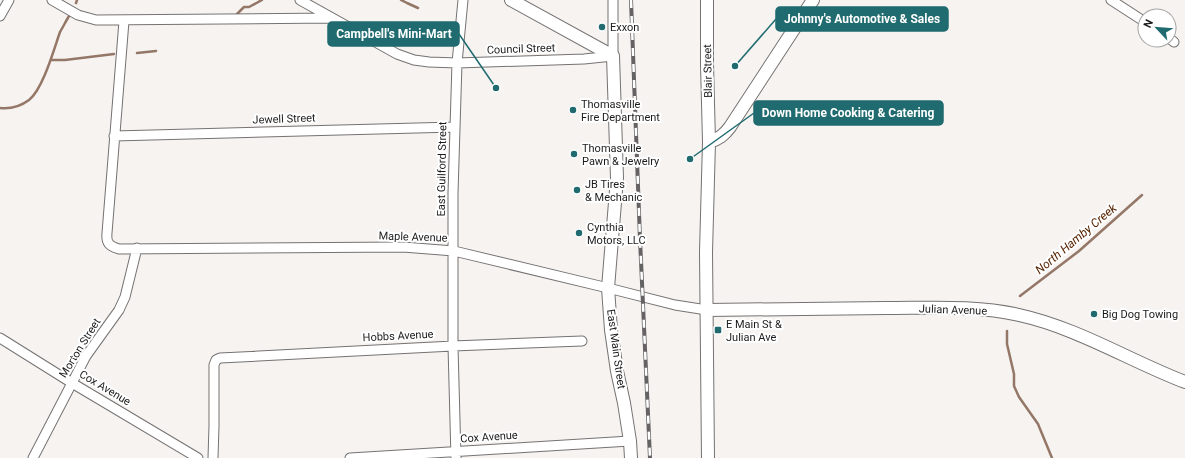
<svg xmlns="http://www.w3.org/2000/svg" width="1185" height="458" viewBox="0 0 1185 458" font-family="Roboto,sans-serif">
  <rect width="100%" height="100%" fill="#f6f3f1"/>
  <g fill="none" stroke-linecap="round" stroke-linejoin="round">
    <!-- stream -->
    <path stroke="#947767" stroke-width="2.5" d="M401 0 407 3 418 8
      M76 3 77 0
      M237 14 244 7H249L262 0
      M137 53 156 51
      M51 60H65L114 54
      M0 108C10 109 21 106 29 100 43 89 54 49 60 32 63 27 66 21 69 16
      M1020 296 1079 251 1142 195
      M1007 331V344L1014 374V386L1019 397 1038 424 1052 458"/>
    <!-- street casing -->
    <g stroke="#757271" stroke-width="11">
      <path id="street" d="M52 0 78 15 96 20 332 18
        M300 0 397 54 414 60 429 62 457 63 584 59 613 56V0
        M1111 0 1145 22
        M0 16 9 0
        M124 21 107 233C106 243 109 246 119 249L403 247 454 251 608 288 675 305 707 310
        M1169 38 1174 42
        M114 136 455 127
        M0 338 72 383 198 458
        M33 458 86 356 119 310 125 297 137 248
        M213 458 214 426V365L216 360 220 358 453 346 582 341
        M350 458 630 441
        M456 458 453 346V193L457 63 463 0"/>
    </g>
    <!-- secondary casing -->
    <g stroke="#757271" stroke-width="14">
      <path id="secondary" d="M511 0 613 56 617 178 608 288 611 330 617 371 624 403 630 441 631 458
        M707 0V64L709 142 706 252 708 458
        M709 142C719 139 724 135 730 127L813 0
        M707 310C767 309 827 309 886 308 930 308 977 305 1019 315 1078 328 1130 361 1185 382"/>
    </g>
    <!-- street -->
    <use href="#street" stroke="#fff" stroke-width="9"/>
    <!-- secondary -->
    <use href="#secondary" stroke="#fff" stroke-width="12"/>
    <!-- rail casing -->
    <g stroke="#646262" stroke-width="4">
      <path id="rail" d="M631 0 640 239 650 458"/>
    </g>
    <!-- rail -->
    <use href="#rail" stroke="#fff" stroke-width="2.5" stroke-dasharray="8" stroke-linecap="butt"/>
  </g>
  <!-- markers -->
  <g fill="#1f6b6f" stroke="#fff" stroke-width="1.5">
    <circle cx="602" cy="27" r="4"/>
    <circle cx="573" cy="110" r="4"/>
    <circle cx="574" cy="154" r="4"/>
    <circle cx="577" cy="190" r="4"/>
    <circle cx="579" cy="233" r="4"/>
    <circle cx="1094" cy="314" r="4"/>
    <rect x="714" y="326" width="8" height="8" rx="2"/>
  </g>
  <g text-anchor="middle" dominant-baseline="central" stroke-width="4" stroke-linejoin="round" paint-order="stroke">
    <!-- poi labels -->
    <g font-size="11" fill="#1c1b1b" stroke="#fff" text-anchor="start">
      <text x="610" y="27">Exxon</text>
      <text x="581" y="104">Thomasville<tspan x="581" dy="13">Fire Department</tspan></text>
      <text x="582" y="148">Thomasville<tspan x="582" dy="13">Pawn &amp; Jewelry</tspan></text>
      <text x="585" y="184">JB Tires<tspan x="585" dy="13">&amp; Mechanic</tspan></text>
      <text x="587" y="227">Cynthia<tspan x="587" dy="13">Motors, LLC</tspan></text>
      <text x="1102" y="314">Big Dog Towing</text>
      <text x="726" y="324">E Main St &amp;<tspan x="726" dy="13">Julian Ave</tspan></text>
    </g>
    <!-- street labels -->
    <g font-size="11" fill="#1c1b1b" stroke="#fff">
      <text transform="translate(521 49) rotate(-2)">Council Street</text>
      <text transform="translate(708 71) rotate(-91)">Blair Street</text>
      <text transform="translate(284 119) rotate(-2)">Jewell Street</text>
      <text transform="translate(442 169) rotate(-89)">East Guilford Street</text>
      <text transform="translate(413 237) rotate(2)">Maple Avenue</text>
      <text transform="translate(953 310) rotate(2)">Julian Avenue</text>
      <text transform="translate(398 336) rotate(-3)">Hobbs Avenue</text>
      <text transform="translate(80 348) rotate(-58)">Morton Street</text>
      <text transform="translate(616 349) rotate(82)">East Main Street</text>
      <text transform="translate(105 388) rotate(31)">Cox Avenue</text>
      <text transform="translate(489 437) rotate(-4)">Cox Avenue</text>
    </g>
    <!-- water labels -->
    <g font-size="12" font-style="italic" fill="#582400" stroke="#fff">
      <text transform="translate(1076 239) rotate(-40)">North Hamby Creek</text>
    </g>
  </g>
  <!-- callouts -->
  <path fill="none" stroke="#1f6b6f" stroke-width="1.5" d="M735 66L776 19M496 88L459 34M690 159L754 113"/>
  <g fill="#1f6b6f" stroke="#fff" stroke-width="1.5">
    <circle cx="735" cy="66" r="4"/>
    <circle cx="496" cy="88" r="4"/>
    <circle cx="690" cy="159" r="4"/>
  </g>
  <g fill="#1f6b6f" stroke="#1f6b6f" stroke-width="1.5">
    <rect x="776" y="7" width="172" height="24" rx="4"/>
    <rect x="328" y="22" width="131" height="24" rx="4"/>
    <rect x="754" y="101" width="189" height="24" rx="4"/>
  </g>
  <g font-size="12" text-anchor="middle" font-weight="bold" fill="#fff">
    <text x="862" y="23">Johnny's Automotive &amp; Sales</text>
    <text x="394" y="38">Campbell's Mini-Mart</text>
    <text x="848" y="117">Down Home Cooking &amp; Catering</text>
  </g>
  <!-- north arrow -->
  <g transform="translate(1157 28) rotate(296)"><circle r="19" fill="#ffffff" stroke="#a4a4a4"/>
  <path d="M0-3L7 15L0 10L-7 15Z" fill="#1f6b6f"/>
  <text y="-6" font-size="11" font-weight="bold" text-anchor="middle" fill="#1c1b1b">N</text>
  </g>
</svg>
